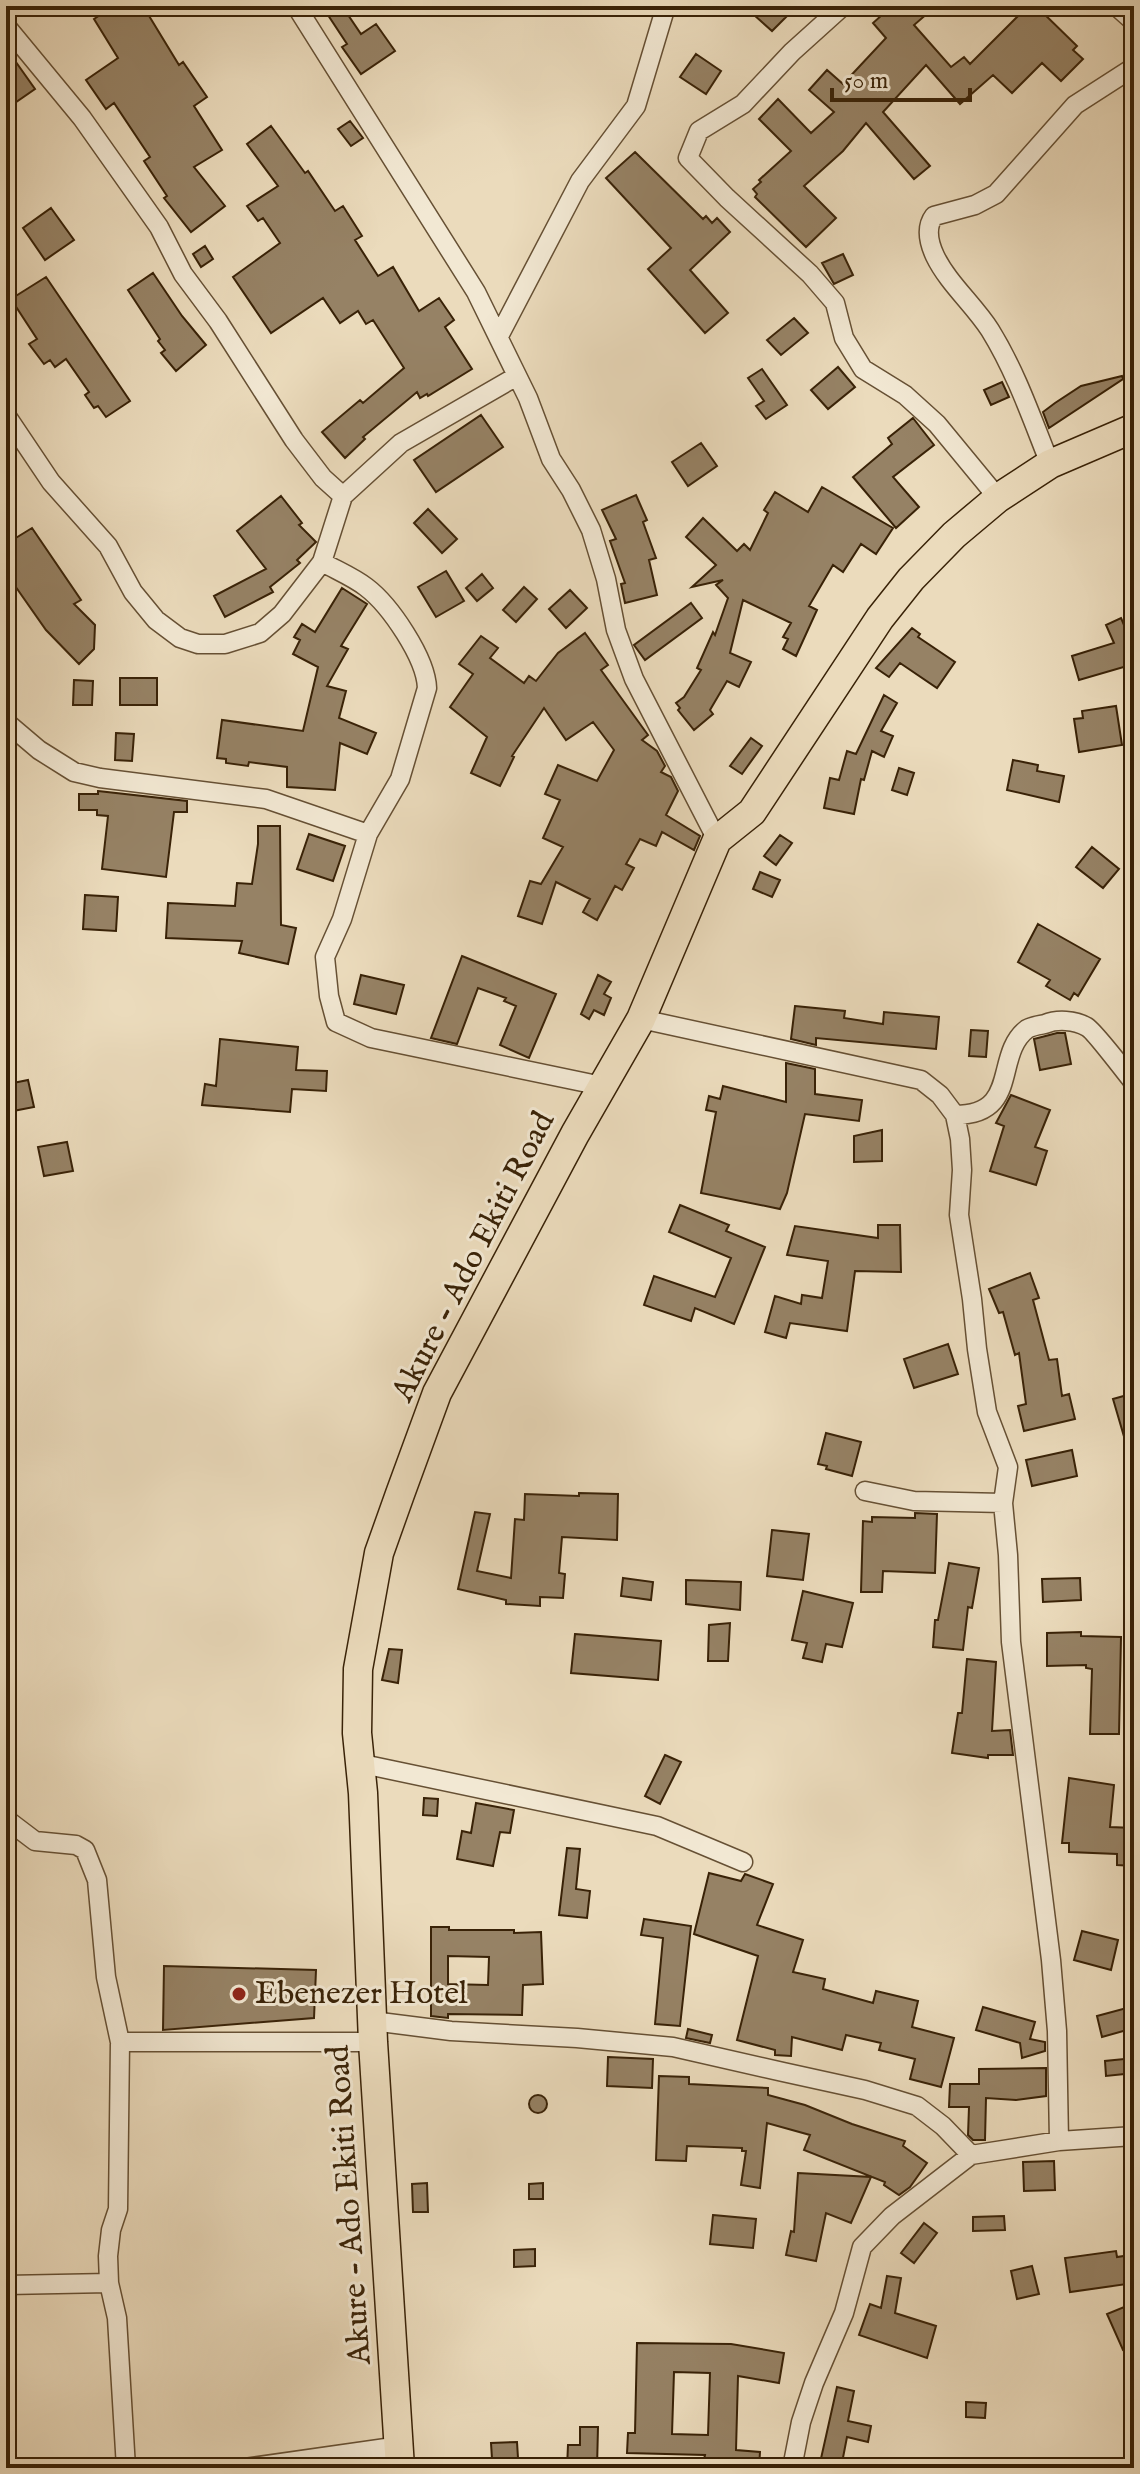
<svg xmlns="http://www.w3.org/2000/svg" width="1140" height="2474" viewBox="0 0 1140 2474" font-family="'IM FELL English',serif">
  <rect width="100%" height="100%" fill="#ebdbbc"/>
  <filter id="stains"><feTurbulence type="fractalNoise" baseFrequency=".0025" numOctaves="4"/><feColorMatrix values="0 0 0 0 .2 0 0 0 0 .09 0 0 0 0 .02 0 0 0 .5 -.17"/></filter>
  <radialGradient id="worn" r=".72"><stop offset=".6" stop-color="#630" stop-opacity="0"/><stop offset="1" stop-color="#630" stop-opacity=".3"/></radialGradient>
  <!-- building -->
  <path fill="#968265" stroke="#392207" stroke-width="2" fill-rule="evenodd" d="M114 6H143L179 65 183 62 207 97 194 106 222 150 194 167 225 206 191 232 164 198 167 196 144 161 150 157 114 103 106 109 86 80 118 58 94 19Z
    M322 6H342L361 34 376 24 395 51 361 74 342 47 347 44Z
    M744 6H773L786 17 772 31Z
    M892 6H936L914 25 951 67 964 57 970 64 1028 6H1036L1077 46 1073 50 1083 59 1061 81 1042 63 1012 93 993 75 960 104 926 65 883 112 930 166 914 179 866 123 843 151 804 186 836 218 806 247 755 197 757 194 753 189 761 182 759 180 791 151 759 119 778 99 811 133 834 112 809 90 827 70 843 84 886 38 873 23Z
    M6 48 35 89 6 109Z
    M696 54 721 71 706 94 680 77Z
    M350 121 363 138 351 146 338 129Z
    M271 126 305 173 308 171 335 211 343 206 362 236 355 240 378 276 393 267 419 311 439 298 454 320 445 327 472 369 428 396 427 394 420 398 417 392 363 437 365 439 345 458 322 432 360 400 363 403 404 368 373 320 366 324 358 311 340 323 323 298 271 333 233 277 280 243 263 218 258 221 247 206 278 186 247 144Z
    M635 152 703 219 706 216 712 223 717 218 730 232 690 270 728 313 705 333 648 269 671 248 606 178Z
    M51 208 74 240 45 260 23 228Z
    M205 246 213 259 201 267 193 254Z
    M843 254 853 275 834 284 822 263Z
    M153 273 182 316 206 345 176 371 161 353 165 350 158 341 160 339 128 290Z
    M46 277 130 401 106 417 98 406 94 408 85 395 89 392 66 359 55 367 50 360 44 364 29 344 37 339 11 299Z
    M794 318 808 333 781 355 767 340Z
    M838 367 855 387 828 409 811 390Z
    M762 369 787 405 766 419 756 406 764 401 748 378Z
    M1122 376 1123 379 1049 428 1043 412 1055 403 1081 386Z
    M1002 382 1009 397 991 405 984 390Z
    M481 415 503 447 436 492 414 460Z
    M913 418 934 445 893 477 919 507 896 528 853 477 892 444 888 438Z
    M701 443 717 466 688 486 672 462Z
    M822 487 893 528 876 554 861 544 843 572 833 565 809 606 817 610 796 656 783 649 788 639 783 637 791 623 743 600 730 653 751 662 739 687 727 681 710 710 713 714 694 730 678 710 680 708 676 703 684 697 701 670 697 668 713 632 715 635 728 598 716 585 723 580 692 587 716 565 686 537 703 518 737 551 744 544 750 550 768 513 764 510 775 492 808 512Z
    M636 495 647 520 643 522 656 558 649 560 657 595 625 603 621 584 625 583 610 541 616 539 602 510Z
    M281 496 302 523 299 525 316 542 297 560 300 563 270 587 273 592 225 617 214 596 266 569 237 531Z
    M428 509 457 539 442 553 414 523Z
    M32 528 81 600 74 604 95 625 94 649 79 664 46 630 6 573V544Z
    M446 571 464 601 436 617 418 587Z
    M482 574 493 588 477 601 466 588Z
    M524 587 537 599 516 622 503 610Z
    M342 588 367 604 341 646 348 649 327 686 346 691 339 718 376 733 367 754 340 743 335 790 287 787V767L249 762 248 766 226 763V759L217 758 222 720 303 731 318 667 293 654 300 640 294 637 302 624 315 632Z
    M570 590 587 608 566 628 549 609Z
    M691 603 702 618 645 660 634 645Z
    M1121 618 1134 648V664L1079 680 1072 656 1114 643 1106 625Z
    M912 628 920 634 918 637 955 662 937 688 900 663 889 677 876 668Z
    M585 633 608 665 601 670 648 735 642 740 657 751 665 766 661 772 671 777 678 791 666 815 700 836 694 850 662 832 656 846 640 839 626 864 634 868 622 890 615 886 597 920 583 912 590 899 556 882 542 924 518 916 530 881 541 884 563 847 543 838 560 800 545 794 558 765 597 781 614 750 593 722 566 740 544 708 512 756 514 757 500 786 471 773 487 737 450 707 473 674 459 664 481 636 498 648 490 658 524 683 529 676 536 681 558 653Z
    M120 678H157V705H120Z
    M74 680 93 681 92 705H73Z
    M884 695 897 703 881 731 893 736 884 757 872 751 864 780 861 779 854 814 824 808 830 778 839 780 847 751 856 754Z
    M1116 706 1122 745 1079 752 1074 719 1083 718 1082 711Z
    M116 733 134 734 132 761 115 760Z
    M751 738 762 746 742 774 730 766Z
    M1013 760 1038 765 1037 771 1064 776 1059 802 1007 790Z
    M899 768 914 773 907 795 892 790Z
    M98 791 187 801V812H174L166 877 102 869 108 816 97 815V810H79V794H98Z
    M258 826H280L281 925 296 928 288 964 239 953 242 941 166 938 168 903 235 906 237 883 252 884 258 844Z
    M309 834 345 846 333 881 297 869Z
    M780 835 792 843 776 865 764 856Z
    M1092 847 1119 869 1103 888 1076 867Z
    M760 872 780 880 772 897 753 889Z
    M85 895 118 897 116 931 83 929Z
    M1038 924 1100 959 1078 996 1074 993 1070 1000 1046 986 1050 980 1018 962Z
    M462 956 556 994 529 1058 500 1045 516 1006 504 1001 506 998 478 988 457 1044 431 1038Z
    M361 975 404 985 396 1014 354 1004Z
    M598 975 611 982 604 994 611 998 604 1015 594 1010 589 1019 581 1014Z
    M795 1006 845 1011 844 1018 883 1024 884 1012 939 1017 936 1049 816 1038V1045L791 1039Z
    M971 1030 988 1031 986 1057 969 1056Z
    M1057 1033H1065L1071 1064 1040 1070 1034 1039Z
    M220 1039 298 1047 296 1070 327 1071 326 1091 292 1089 290 1112 202 1105 205 1084 216 1086Z
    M786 1063 815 1069V1094L862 1100 859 1121 805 1114 787 1193 780 1209 701 1193 716 1112 706 1110 709 1096 720 1099 723 1086 786 1102Z
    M28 1080 34 1107 13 1111 8 1084Z
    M1011 1095 1050 1110 1035 1147 1047 1151 1036 1185 990 1171 1004 1126 996 1123Z
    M882 1130V1161L854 1162V1136Z
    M67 1142 73 1171 44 1176 38 1147Z
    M680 1205 729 1225 726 1231 765 1247 734 1324 695 1308 691 1321 644 1305 654 1276 715 1297 731 1258 669 1232Z
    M878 1225H900L901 1272 855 1271 847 1331 790 1323 786 1338 765 1332 775 1296 801 1304 802 1295 822 1298 828 1261 787 1255 795 1226 878 1238Z
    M1030 1273 1039 1298 1033 1300 1049 1360 1057 1359 1062 1396 1069 1394 1075 1419 1024 1431 1018 1406 1026 1404 1019 1353 1015 1355 1003 1312 999 1313 989 1289Z
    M948 1344 958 1374 914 1388 904 1359Z
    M1134 1393V1456L1130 1457 1113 1399Z
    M826 1433 861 1442 852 1476 826 1469 827 1466 818 1464Z
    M1072 1450 1077 1476 1032 1486 1026 1460Z
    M579 1493 618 1494 617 1540 562 1537 559 1573 565 1574 563 1598 540 1597V1606L506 1604V1600L458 1589 475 1512 490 1514 477 1571 511 1578 515 1519 524 1520 525 1494 579 1496Z
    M915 1513 937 1514 935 1573 883 1571 882 1592H861L863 1521 872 1522V1517L915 1518Z
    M772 1530 809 1534 803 1580 767 1576Z
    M949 1563 979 1568 972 1608 968 1607 963 1650 933 1647 935 1620H938Z
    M623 1578 653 1582 651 1600 621 1596Z
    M1080 1578 1081 1600 1043 1602 1042 1579Z
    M686 1580 741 1582 740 1610 686 1604Z
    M803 1591 853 1603 842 1647 826 1644 822 1662 803 1658 807 1643 792 1640Z
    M730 1623 728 1661H708L709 1625Z
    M1081 1632V1636L1121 1637 1119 1734H1090L1092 1669 1086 1668V1665L1047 1666V1633Z
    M575 1634 661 1641 658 1680 571 1673Z
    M389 1649 402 1650 398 1683 382 1680Z
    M967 1659 996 1662 992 1731 1010 1730 1013 1755H988V1758L952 1753 958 1713H962Z
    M665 1755 681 1762 660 1804 645 1796Z
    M1069 1778 1114 1785 1110 1827 1134 1828V1866L1117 1865V1854L1069 1852V1843H1062Z
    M424 1798 438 1799 437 1816 423 1815Z
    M476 1803 514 1810 510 1833 500 1832 493 1866 457 1859 462 1831 471 1833Z
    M567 1848 580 1849 576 1889 590 1891 587 1918 559 1915Z
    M709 1873 741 1881 745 1874 773 1884 757 1925 803 1940 793 1972 825 1979 823 1989 873 2003 876 1991 918 2001 912 2027 954 2038 941 2087 910 2079 915 2059 879 2050 881 2043 846 2035 842 2050 792 2037 791 2056 775 2055V2050L737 2040 758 1956 694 1934Z
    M644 1919 691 1926 680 2026 655 2024 663 1938 641 1935Z
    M431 1927H449V1930H514V1933L541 1932 543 1984 523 1985 522 2015 448 2014V2018L431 2016ZM448 1956 489 1957 488 1985 448 1984Z
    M1082 1931 1118 1940 1111 1970 1074 1960Z
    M164 1966 316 1970 314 2018 163 2030Z
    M1134 2006V2028L1102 2037 1097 2016Z
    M983 2007 1035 2022 1030 2039 1045 2042V2051L1022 2058 1020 2043 976 2030Z
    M688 2029 712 2035 710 2043 686 2038Z
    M608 2057 653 2059 652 2088 607 2086Z
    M1134 2058V2073L1106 2076 1105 2061Z
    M1046 2068V2096L1016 2100 986 2098 985 2140H973L968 2135 969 2107H949L950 2084H979V2069Z
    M659 2076 689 2077V2084L768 2088V2095L805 2105 852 2124 905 2141 903 2146 927 2163 910 2187 899 2195 884 2185 885 2182 804 2150 810 2135 767 2123 760 2188 741 2185 746 2151H742V2148L687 2146 686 2161 656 2160Z
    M529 2104a9 9 0 1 1 18 0a9 9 0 1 1-18 0Z
    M1054 2161 1055 2190 1024 2191 1023 2162Z
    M798 2173 871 2177 851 2223 826 2213 816 2261 786 2255 791 2231 794 2232Z
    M427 2183 428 2212H413L412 2184Z
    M543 2183V2199H529V2184Z
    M713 2215 756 2219 753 2248 710 2244Z
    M1004 2216 1005 2230 973 2231V2217Z
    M924 2223 937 2233 914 2263 901 2253Z
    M535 2249V2266L514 2267V2250Z
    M1116 2251 1117 2257 1124 2256 1127 2284 1070 2292 1065 2258Z
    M1032 2266 1039 2294 1017 2299 1011 2271Z
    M887 2276 901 2278 895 2313 936 2326 927 2358 859 2335 870 2304 881 2308Z
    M1134 2303V2345L1123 2350 1107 2314Z
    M637 2343 731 2344 784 2353 779 2383 738 2376 736 2450 760 2452 759 2468H702L705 2455 627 2453 628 2433H635ZM674 2372 710 2373 708 2435 672 2434Z
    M837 2387 854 2391 848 2421 871 2426 868 2442 847 2437 841 2468 820 2463Z
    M966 2402 986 2403 985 2418 966 2417Z
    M580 2427H598L597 2468H567L568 2445H580Z
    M517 2442 518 2458 492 2459 491 2443Z"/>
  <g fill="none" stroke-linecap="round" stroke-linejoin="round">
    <!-- minor casing -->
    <g stroke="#665034" stroke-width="21">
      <path id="minor" d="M296 6 476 292 528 398 551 459 571 490 591 530 606 579 616 630 634 679 717 840
        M843 6 792 52 743 104 699 131 688 158 727 198 810 274 835 303 844 338 863 369 905 395 937 424 998 498
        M1116 6 1134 22
        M6 26 82 118 159 227 183 274 218 321 294 440 323 478 343 496
        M499 336 580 181 636 106 666 6
        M6 415 51 482 108 546 133 592 156 620 180 638 198 644H225L260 633 282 614 322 562 343 496 401 443 517 376
        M1050 464C1032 419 1016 372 990 330 974 305 948 283 935 256 929 243 925 228 934 216L975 205 996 194 1075 105 1134 67
        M322 562C336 570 353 577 366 587 390 605 426 658 427 688L400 779 368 834 342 919 325 957 329 996 336 1022 371 1038 602 1086
        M6 722 39 750 74 772 100 778 266 799 368 834
        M641 1019 921 1080 940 1095 955 1115 960 1139 962 1170 959 1215 972 1299 977 1349 987 1412 1008 1467 1003 1503 1008 1555 1011 1642 1051 1960 1057 2031 1059 2141
        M955 1115C1021 1115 993 1055 1027 1029 1032 1026 1040 1025 1045 1024 1057 1019 1075 1020 1087 1027 1093 1030 1127 1074 1134 1083
        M865 1491 914 1501 1003 1503
        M358 1763 657 1826 743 1862
        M6 1819 35 1841 76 1845 85 1850 97 1880 106 1977 120 2042H373
        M372 2021 451 2031 577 2038 673 2047 783 2072 865 2090 917 2106 943 2126 971 2155
        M120 2042 118 2209 111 2230 108 2256 109 2283 117 2318 126 2468
        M6 2285 109 2283
        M245 2468 400 2446
        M792 2468 801 2422 814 2383 844 2313 862 2247 892 2216 971 2155 1059 2141 1134 2136"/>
    </g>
    <!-- primary casing -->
    <g stroke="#392207" stroke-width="31">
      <path id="primary" d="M400 2468 373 2042 363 1793 357 1733 358 1669 379 1553 400 1494 437 1393 575 1134 641 1019 717 840 752 812 880 618 911 579 954 535 998 498 1050 464 1134 428"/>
    </g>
    <!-- minor -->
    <use href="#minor" stroke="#f2e8d3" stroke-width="18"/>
    <!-- primary -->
    <use href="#primary" stroke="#ebdbbc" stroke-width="28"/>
  </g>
  <!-- markers -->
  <circle fill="#8f2418" stroke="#f2e8d3" stroke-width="3" cx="239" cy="1994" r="8"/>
  <g text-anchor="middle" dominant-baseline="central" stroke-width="6" stroke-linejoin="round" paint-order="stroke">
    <!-- street labels -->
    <g font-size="32" fill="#392207" stroke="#f2e8d3">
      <text transform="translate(474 1257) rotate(-63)">Akure - Ado Ekiti Road</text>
      <text transform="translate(350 2205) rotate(-94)">Akure - Ado Ekiti Road</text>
    </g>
    <!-- poi labels -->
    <g font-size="32" fill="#392207" stroke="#f2e8d3" text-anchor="start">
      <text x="255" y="1994">Ebenezer Hotel</text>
    </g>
  </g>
  <!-- margin -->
  <rect width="1140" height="2474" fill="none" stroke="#ebdbbc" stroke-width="32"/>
  <rect x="8" y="8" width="1124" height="2458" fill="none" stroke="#392207" stroke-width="4"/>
  <rect x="16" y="16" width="1108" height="2442" fill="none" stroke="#392207" stroke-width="2"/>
  <!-- scale -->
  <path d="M832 88v12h138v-12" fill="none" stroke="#392207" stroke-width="4"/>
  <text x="844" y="88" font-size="24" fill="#392207" stroke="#f2e8d3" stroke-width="6" paint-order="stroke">50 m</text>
  <rect width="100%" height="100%" filter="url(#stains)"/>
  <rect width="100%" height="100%" fill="url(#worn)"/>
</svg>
